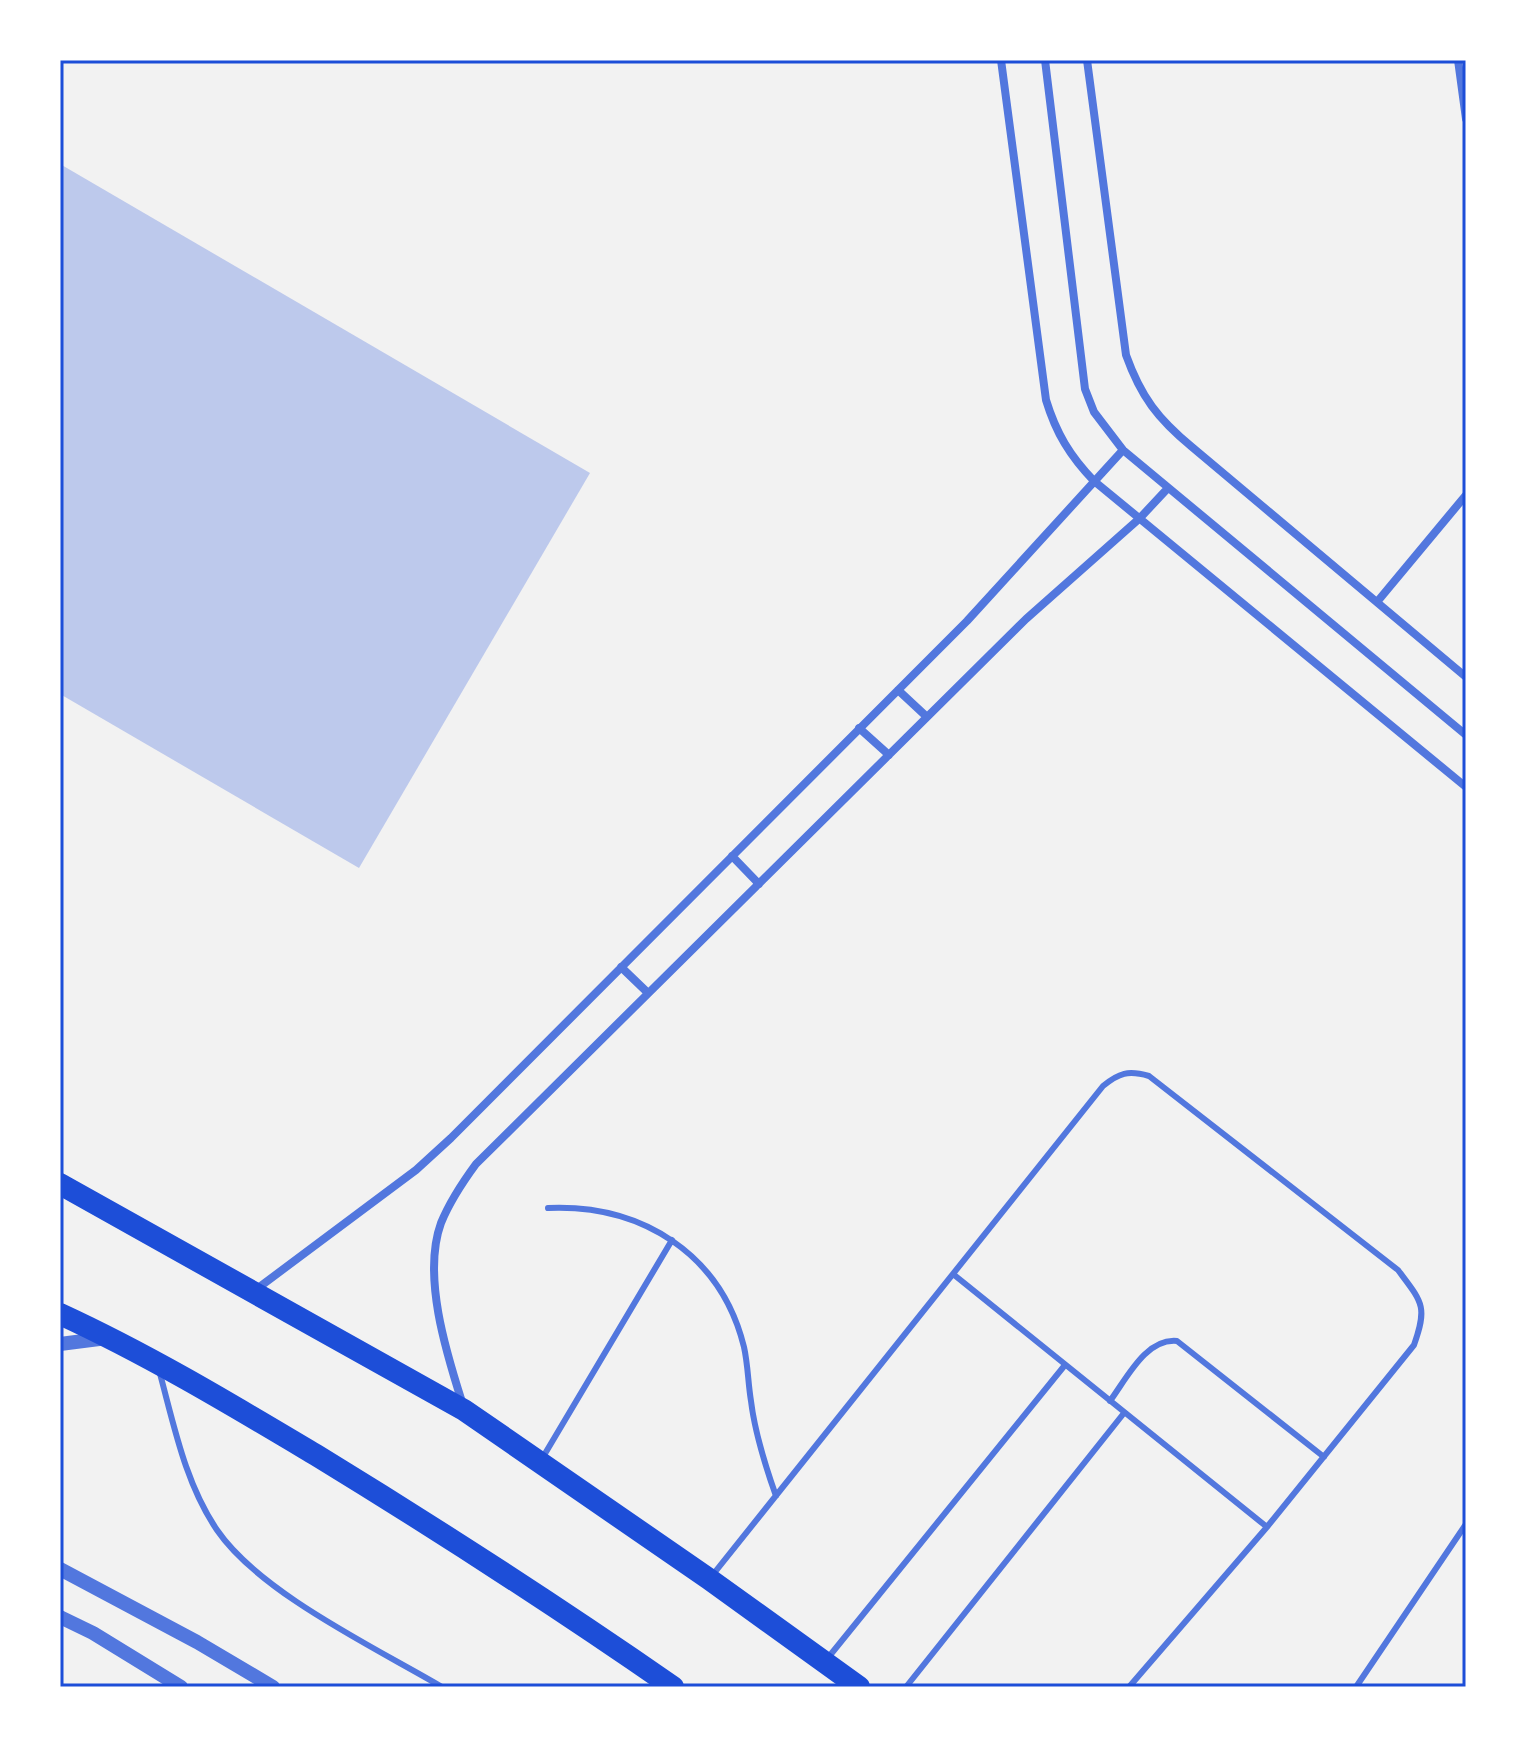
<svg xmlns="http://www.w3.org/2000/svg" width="1526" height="1747" viewBox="0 0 1526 1747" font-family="'Archivo Narrow',sans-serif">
  <rect width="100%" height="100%" fill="#f2f2f2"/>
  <!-- building -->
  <path fill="#bdc9ec" d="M60 164 590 473 359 868 60 694Z"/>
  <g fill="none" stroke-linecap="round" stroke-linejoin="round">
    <!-- service -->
    <path stroke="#5277de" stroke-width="6" d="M548 1208C642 1204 721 1254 744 1347 748 1365 748 1383 751 1401 755 1434 765 1465 776 1496
      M953 1274 1267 1527
      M159 1370C174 1425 185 1483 217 1530 260 1593 376 1648 442 1687
      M1110 1401C1127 1378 1146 1338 1177 1341L1324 1457
      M543 1457 672 1240
      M711 1577 1103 1086C1119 1073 1128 1070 1149 1076L1398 1270C1422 1302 1428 1306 1414 1345L1267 1527 1129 1687
      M827 1659 1065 1365
      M906 1687 1124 1413
      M1356 1687 1466 1524"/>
    <!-- minor -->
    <path stroke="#5277de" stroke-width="8" d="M1001 60 1046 400C1056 433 1070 456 1094 481L1466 787
      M1045 60 1085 389 1094 412 1123 450 1466 735
      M1087 60 1126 355C1141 397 1158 419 1192 447L1466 677
      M1458 60 1466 119
      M1377 602 1466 495
      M898 690 927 717
      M859 728 889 755
      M732 856 759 884
      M621 967 647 992
      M254 1291 416 1170 451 1138 967 621 1123 450
      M462 1402C446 1352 422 1275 441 1223 450 1201 462 1183 476 1164L1026 619 1140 518 1168 488"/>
    <!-- tertiary -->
    <path stroke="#5277de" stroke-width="14" d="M60 1344 107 1338
      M60 1569 197 1642 273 1687
      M60 1617 93 1633 181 1687"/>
    <!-- trunk -->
    <path stroke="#1d4ed8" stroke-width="22" d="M60 1184 464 1410 709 1579 859 1687
      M60 1314C149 1355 232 1405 316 1455 437 1529 556 1606 673 1687"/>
  </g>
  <!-- border -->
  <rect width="1526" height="1747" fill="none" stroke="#ffffff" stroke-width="124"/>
  <rect x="62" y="62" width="1402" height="1623" fill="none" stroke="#1d4ed8" stroke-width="3"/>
</svg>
